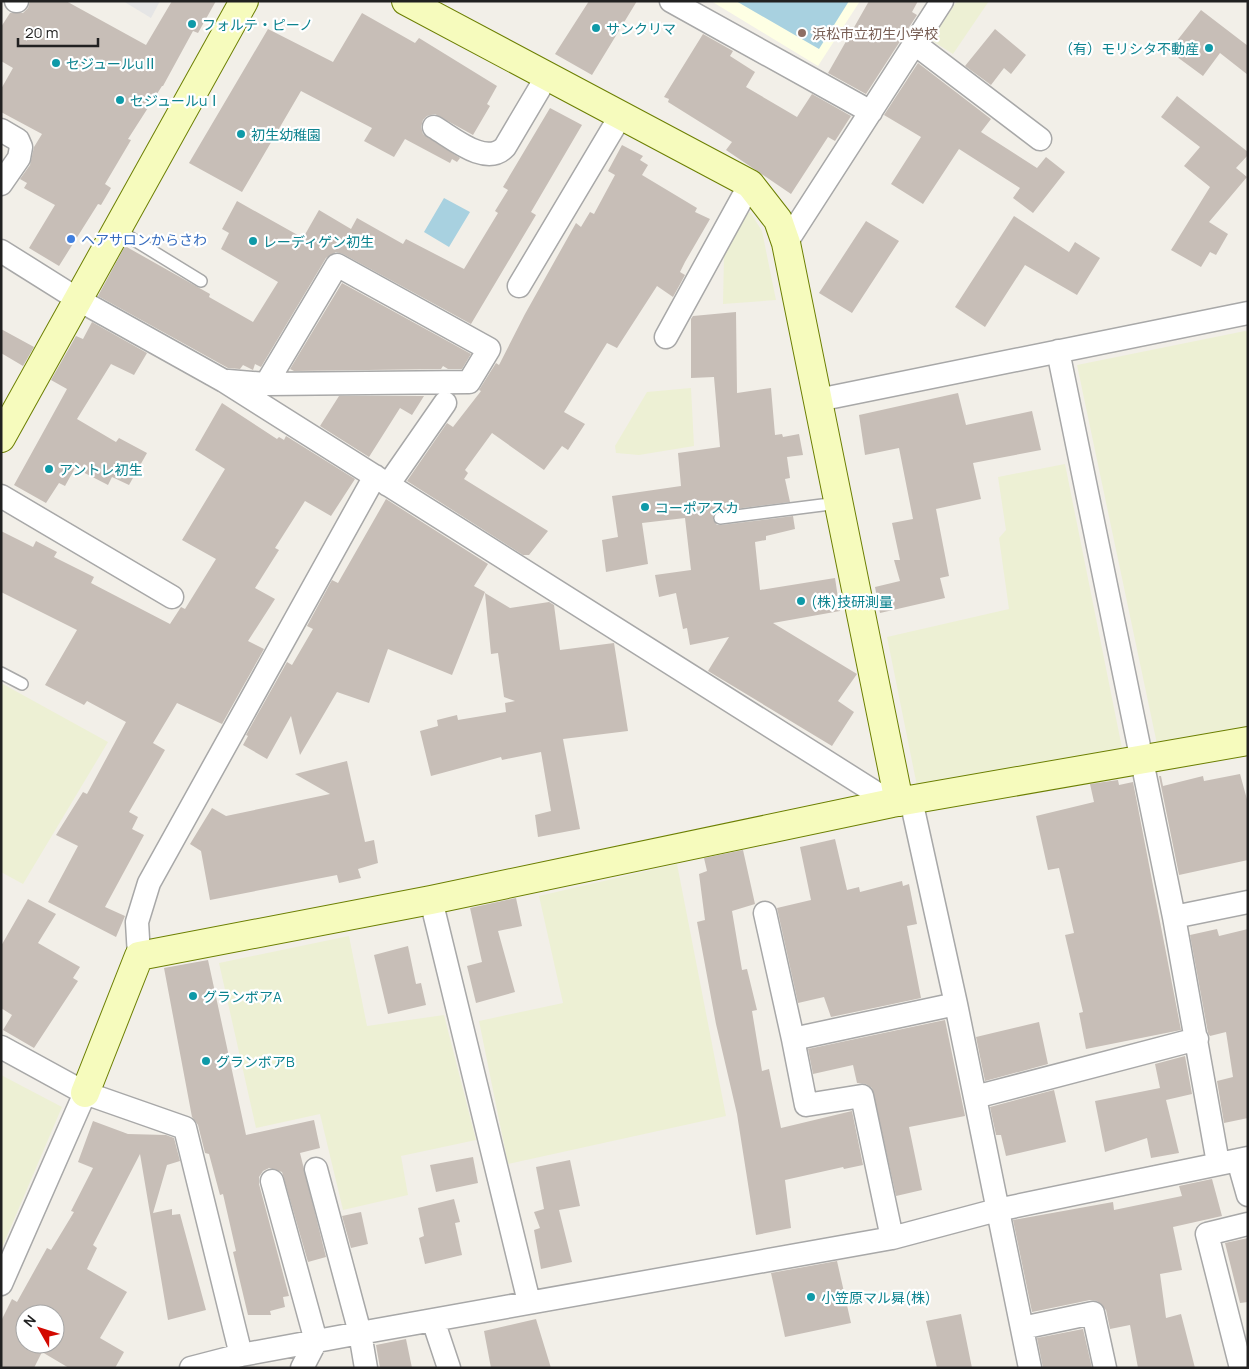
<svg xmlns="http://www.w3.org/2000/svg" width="1249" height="1369" viewBox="0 0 1249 1369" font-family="Manrope,'Noto Sans JP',sans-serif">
  <rect width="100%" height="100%" fill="#f2efe8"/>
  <!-- education -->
  <path fill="#feffe4" d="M711 1H860L818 66Z"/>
  <!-- farmland -->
  <path fill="#edf0d4" d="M957 1H989L953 54 931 40Z
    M750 212 762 231 776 300 723 304 724 255 744 216Z
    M1245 331 1248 332V726L1157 744 1077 365Z
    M691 388 694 446 639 455 616 453 615 446 647 392Z
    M1065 464 1122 748 917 786 887 637 1009 609 999 538 1006 530 998 477Z
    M1 683 108 742 23 884 1 872Z
    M677 864 726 1116 508 1164 479 1021 563 1003 539 896Z
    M349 936 367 1026 444 1015 476 1140 401 1156 408 1195 343 1210 320 1114 256 1128 219 963Z
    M1 1075 62 1107 1 1250Z"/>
  <!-- parking -->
  <path fill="#e5e5e5" d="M123 1H160L151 18Z"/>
  <!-- water -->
  <path fill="#a8d1e0" d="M736 1H849L819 49Z
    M444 198 470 212 449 247 424 232Z"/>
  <!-- building -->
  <path fill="#c7beb7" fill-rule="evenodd" d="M30 1H66L146 45 172 1H216L198 33 193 31 163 86H162L128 139 131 140 105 184 111 188 101 205 98 204 59 266 29 248 55 205 24 188 27 183 20 179 30 165 34 147 42 134 1 112V89L13 68 1 61V27L10 13H23L28 8Z
    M589 1H637L592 75 555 54Z
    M869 1H918L912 12 917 15 866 94 828 73Z
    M1201 10 1248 46V75L1220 53 1203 76 1169 51Z
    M362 13 415 43 419 38 497 86 487 104 490 106 473 135 435 114 427 116 423 120 421 127 423 134 460 158 457 162 452 159 450 163 405 139 394 157 364 141 372 128 301 91 242 192 189 163 268 29 333 62Z
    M995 29 1026 55 1011 74 1004 68 991 85 965 66Z
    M703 34 733 51 730 56 755 72 746 87 797 117 812 94 851 116 835 141 828 137 791 194 726 150 732 142 668 102 669 99 664 97Z
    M918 63 991 119 981 132 1037 168 1046 157 1065 172 1033 213 1013 198 1020 188 959 149 923 204 891 184 921 137 884 115Z
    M1177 96 1248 152V155L1236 168 1247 177 1209 222 1228 234 1216 255 1210 252 1201 267 1171 250 1210 187 1184 166 1200 147 1161 117Z
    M550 108 582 125 531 212 536 215 471 324 343 254 336 252 326 258 261 367 255 364 253 370 243 365 240 369 228 368 98 296 125 246 210 294 209 297 253 322 278 282 221 249 229 233 222 229 237 201 303 238 319 210 351 229 357 218 403 244 406 239 464 269 498 213 495 211 508 190 503 187Z
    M622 145 643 156 640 160 648 165 642 175 697 208 695 212 710 219 685 262 680 272 685 275 673 297 657 286 617 348 607 343 564 412 585 424 568 450 562 446 544 470 492 433 465 470 468 473 464 479 548 531 529 555H523L407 481 447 423 453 427 481 391 479 390 496 363 499 365 525 314 576 223 581 227 590 212 594 214 615 175 608 171Z
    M1014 216 1069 252 1075 242 1100 258 1077 295 1025 265 985 327 955 307Z
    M866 221 899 241 852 313 819 293Z
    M342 283 471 354 462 369H448L443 366 441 369 294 371 290 369Z
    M736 312 737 393 771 388 775 435 782 434 783 437 799 434 803 455 787 457 790 478 785 479 790 502 719 511 713 515V519L717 525H721L793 516 795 529 766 536V540L755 542 760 590 835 578 840 611 773 623 857 674 838 701 854 712 832 746 708 671 729 637 690 645 687 628 683 629 676 593 659 597 655 575 691 570 685 518 642 523 648 564 606 572 602 540 618 537 612 496 681 486 678 453 720 447 714 377 691 378V319L693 316Z
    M92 322 147 353 134 375 111 364 77 419 116 442 119 438 147 453 129 485 112 477 108 485 75 468 65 486 59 483 46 503 14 485 67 389 51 380 76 336 83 339Z
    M1 329 34 347 23 366 1 353Z
    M958 393 966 425 1032 411 1041 450 973 463 981 499 936 509 949 576 940 578 945 598 880 613 875 587 900 581 894 560H900L892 523 913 519 899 448 865 455 859 415Z
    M339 396H424L412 415 400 408 369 457 320 426Z
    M222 403 277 439 279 437 284 440 286 436 355 479 331 516 305 501 275 548 279 550 255 588 275 599 248 641 264 649 222 724 177 703 153 743 165 750 129 812 138 817 132 829 144 835 105 907 125 916 116 937 48 902 78 846 56 835 83 792 87 794 126 722 87 701 84 705 45 685 77 630 1 592V531L33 547 36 541 57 552 54 557 94 577 91 583 170 624 181 607 185 609 216 559 182 540 225 469 195 450Z
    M386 499 488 564 474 586 485 592 452 675 388 649 369 703 337 692 300 755 291 716 267 759 243 745 248 736 246 735 287 662 292 665 313 629 307 626 332 580 338 583Z
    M485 593 510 608 549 602 554 605 560 650 614 643 628 731 563 739 580 829 538 837 535 815 551 811 541 752 502 760 501 757 431 776 420 731 438 726 437 720 457 715 458 720 506 712 505 703 515 701 504 697 498 653 491 654Z
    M347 761 365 842 374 840 378 863 358 869 361 878 339 883 337 875 210 900 201 851 190 844 212 808 226 816 330 794 295 774Z
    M1240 774 1248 803V860L1179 875 1159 776H1161L1163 786 1203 776 1204 781Z
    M1118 780 1119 785 1133 782 1181 1030 1086 1049 1079 1013 1083 1012 1065 935 1074 933 1059 868 1048 870 1036 816 1094 802 1090 784Z
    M835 839 847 890 859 887 860 892 902 881 903 886 909 884 917 924 907 926 921 998 831 1017 824 997 798 1003 777 908 811 900 800 847Z
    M743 850 755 904 732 911 742 970 747 969 757 1010 752 1011 762 1071 769 1069 781 1128 852 1111 863 1165 844 1169 843 1167 785 1180 791 1228 756 1235 737 1114 716 1024 697 922 705 920 699 874 707 871 704 858Z
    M516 898 522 926 498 931 515 992 476 1003 467 966 482 962 470 908Z
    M28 899 56 914 38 943 80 967 73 978 78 981 34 1048 3 1030 12 1015 1 1008V946Z
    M1217 929 1219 936 1248 929V1118L1224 1123 1217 1081 1233 1077 1226 1032 1210 1036 1208 1033 1190 935Z
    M408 946 416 984 421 983 426 1005 388 1014 374 955Z
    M208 960 246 1135 314 1120 320 1148 300 1153 326 1257 308 1262 282 1172 269 1168 263 1171 259 1177V1184L289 1296 283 1297 285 1307 270 1311 271 1315H248L233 1252 236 1251 223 1194 220 1195 209 1154 205 1153 198 1125 192 1117 164 968Z
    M945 1020 965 1116 909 1127 922 1190 896 1196 872 1088 866 1084 857 1083 853 1065 813 1074 808 1049Z
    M1039 1022 1048 1064 985 1081 976 1037Z
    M1185 1056 1192 1094 1166 1100 1179 1153 1151 1158 1147 1138 1105 1152 1095 1101 1160 1088 1155 1064Z
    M1054 1090 1066 1142 1006 1156 1001 1135H996L990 1107Z
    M93 1121 128 1134 166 1135 174 1138 180 1161 167 1165 153 1213 172 1209V1215L180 1214 206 1310 168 1320 140 1154 93 1245 97 1248 87 1269 127 1292 100 1338 124 1352 115 1368H69L42 1352 34 1368H1V1321L12 1299 17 1302 47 1248 51 1250 74 1212 71 1211 93 1168 78 1162ZM25 1314H55V1344H25Z
    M473 1157 478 1183 436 1192 430 1165Z
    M570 1160 580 1206 559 1210 572 1262 541 1269 534 1230 540 1228 534 1212 544 1209 536 1167Z
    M1212 1179 1222 1216 1173 1227 1182 1270 1160 1274 1166 1318 1181 1314 1195 1368H1138L1130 1325 1110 1329 1106 1310 1097 1301 1090 1300 1032 1312 1013 1220 1113 1202 1114 1210 1182 1196 1179 1186Z
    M454 1199 460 1222 455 1223 462 1255 425 1264 419 1238 424 1236 418 1208Z
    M361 1212 368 1244 351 1248 342 1216Z
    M1248 1238V1302L1240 1303 1225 1243Z
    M837 1261 851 1323 785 1337 771 1273Z
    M961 1314 972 1368H937L926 1321Z
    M536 1319 551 1368H491L484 1331Z
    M1083 1329 1092 1368H1043L1037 1338Z
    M406 1339 412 1368H380L376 1345Z"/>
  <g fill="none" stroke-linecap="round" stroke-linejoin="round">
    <!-- lane casing -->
    <g stroke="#a8a8a8" stroke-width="14">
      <path id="lane" d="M118 230 201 281
        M720 518 838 503
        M1 673 22 684"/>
    </g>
    <!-- street casing -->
    <g stroke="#a8a8a8" stroke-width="25">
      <path id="street" d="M16 1H17
        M671 1 871 112
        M915 44 1040 139
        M434 127C453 138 486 167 505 147L547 76
        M1 130 18 140 21 147 19 158 1 184
        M786 243 942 1
        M1 251 79 300 224 381 892 803
        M519 286 621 115
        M666 337 750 184
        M1058 351 1174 917 1218 1163
        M228 381 266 384 469 382 489 349 337 265 266 384
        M818 400 1248 313
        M388 485 445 403
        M1 496 172 597
        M911 800 956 1004 1030 1368
        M431 900 529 1302
        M765 913 793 1039
        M1174 917 1248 902
        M139 956 137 922 149 883 375 476
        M1 1047 85 1093 185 1128 241 1355
        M975 1097 1197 1039
        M1238 1160 1248 1195
        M316 1169 360 1333 366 1368
        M272 1181 316 1341 302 1368
        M892 1238 862 1096 806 1105 793 1039 956 1004
        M1 1284 85 1093
        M433 1320 449 1368
        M1022 1328 1093 1313 1105 1368
        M191 1368 241 1355 360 1333 892 1238 997 1210 1248 1158
        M1241 1368 1207 1234 1248 1224"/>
    </g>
    <!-- secondary casing -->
    <g stroke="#6c7f02" stroke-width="30">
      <path id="secondary" d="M406 1 750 184 778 220 786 243 899 802
        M1 438 244 1
        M85 1093 139 956 431 900 892 803 1248 741"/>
    </g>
    <!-- lane -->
    <use href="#lane" stroke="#fff" stroke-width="11"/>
    <!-- street -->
    <use href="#street" stroke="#fff" stroke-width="22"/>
    <!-- secondary -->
    <use href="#secondary" stroke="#f6fbbd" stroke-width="28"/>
  </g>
  <!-- markers -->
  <g fill="#0f9aa8" stroke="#fff" stroke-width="2">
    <circle cx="192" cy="24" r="5"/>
    <circle cx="596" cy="28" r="5"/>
    <circle cx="1209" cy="48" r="5"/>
    <circle cx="56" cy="63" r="5"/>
    <circle cx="120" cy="100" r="5"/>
    <circle cx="241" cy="134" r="5"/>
    <circle cx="253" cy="241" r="5"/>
    <circle cx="49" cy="469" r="5"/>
    <circle cx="645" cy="507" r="5"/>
    <circle cx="801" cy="601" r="5"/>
    <circle cx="193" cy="996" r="5"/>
    <circle cx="206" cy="1061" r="5"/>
    <circle cx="811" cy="1297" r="5"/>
  </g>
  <circle fill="#8d6e63" stroke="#fff" stroke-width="2" cx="802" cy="33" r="5"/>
  <circle fill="#3f7fe0" stroke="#fff" stroke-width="2" cx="71" cy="239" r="5"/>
  <g text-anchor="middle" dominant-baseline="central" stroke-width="4.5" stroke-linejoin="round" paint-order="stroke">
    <!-- culture labels -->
    <g font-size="14" fill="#0d838f" stroke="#fff" text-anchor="start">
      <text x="202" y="24">フォルテ・ピーノ</text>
      <text x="606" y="28">サンクリマ</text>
      <text x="1199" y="48" text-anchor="end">（有）モリシタ不動産</text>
      <text x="66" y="63">セジュールuⅡ</text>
      <text x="130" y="100">セジュールuⅠ</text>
      <text x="251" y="134">初生幼稚園</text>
      <text x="263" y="241">レーディゲン初生</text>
      <text x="59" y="469">アントレ初生</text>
      <text x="655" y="507">コーポアスカ</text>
      <text x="811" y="601">(株)技研測量</text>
      <text x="203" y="996">グランボアA</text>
      <text x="216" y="1061">グランボアB</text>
      <text x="821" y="1297">小笠原マル曻(株)</text>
    </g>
    <!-- education labels -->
    <g font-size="14" fill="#785e54" stroke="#fff" text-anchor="start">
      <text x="812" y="33">浜松市立初生小学校</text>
    </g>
    <!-- shop labels -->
    <g font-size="14" fill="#366cbe" stroke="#fff" text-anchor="start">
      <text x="81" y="239">ヘアサロンからさわ</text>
    </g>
  </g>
  <!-- border -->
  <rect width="1249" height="1369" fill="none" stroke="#212121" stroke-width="5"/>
  <!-- north arrow -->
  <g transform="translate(40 1329) rotate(309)"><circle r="24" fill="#ffffff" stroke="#a6a6a6"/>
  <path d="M0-4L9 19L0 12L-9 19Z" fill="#d30900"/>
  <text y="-8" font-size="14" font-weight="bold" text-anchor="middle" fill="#212121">N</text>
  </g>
  <!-- scale -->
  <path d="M18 38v8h80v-8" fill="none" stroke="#212121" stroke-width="2.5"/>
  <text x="25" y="38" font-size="15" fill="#212121" stroke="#ffffff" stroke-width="4" paint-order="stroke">20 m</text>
</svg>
